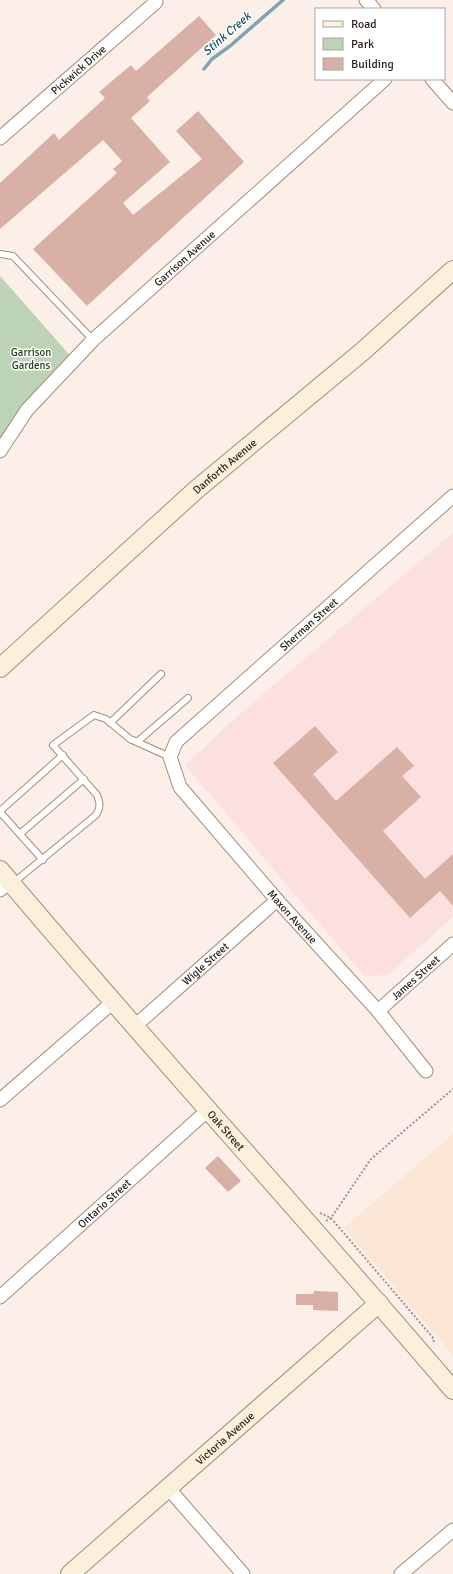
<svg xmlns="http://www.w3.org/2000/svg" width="453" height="1574" viewBox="0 0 453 1574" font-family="Signika,sans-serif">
  <rect width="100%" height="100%" fill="#fbefe7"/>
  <!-- built -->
  <path fill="#fbe5d5" d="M453 1134V1355L344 1228Z"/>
  <!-- education -->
  <path fill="#fbe0df" d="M453 533V917L388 975 364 976 185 765 242 712Z"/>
  <!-- green -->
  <path fill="#bdd3b7" d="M0 276 74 360 0 451Z"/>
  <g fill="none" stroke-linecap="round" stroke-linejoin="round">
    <!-- stream -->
    <path stroke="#7da5b4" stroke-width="3.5" d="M204 69 212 59 230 46 283 0"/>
  </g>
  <!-- building -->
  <path fill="#d8b0a6" d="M199 16 216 35 147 97 150 101 131 118 170 162 123 203 133 215 202 159 176 131 198 111 244 162 87 306 33 249 117 173 113 169 122 161 103 140 0 229V183L54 133 59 140 105 98 99 92 131 65 136 71Z
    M315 726 338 752 313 774 336 801 397 747 414 766 402 776 421 797 383 831 425 879 453 854V906L440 891 410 918 273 763Z
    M218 1156 241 1181 228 1192 205 1168Z
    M314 1291 338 1292V1311L313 1310V1305H296V1294H313Z"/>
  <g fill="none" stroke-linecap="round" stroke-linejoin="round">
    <!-- lane casing -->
    <g stroke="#a78c79" stroke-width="8">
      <path id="lane" d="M0 254 13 256 93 340
        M110 723 161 674
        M137 742 188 698
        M0 811 63 755
        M0 812 43 860
        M21 833 84 779
        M13 883 96 815C101 807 100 803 97 795L53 745 94 715 106 719 130 739 170 757"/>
    </g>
    <!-- street casing -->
    <g stroke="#a78c79" stroke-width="15">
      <g id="street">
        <path d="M366 0 374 9"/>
        <path d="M432 79 453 103"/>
        <path id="s1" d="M0 138 156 2 154 0"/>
        <path id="s2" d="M0 451 27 410 93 340 385 79"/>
        <path d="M0 890 10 881"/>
        <path id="s3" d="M378 1011 453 944"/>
        <path id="s4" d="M135 1026 277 900"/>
        <path id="s5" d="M426 1071 378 1011 277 900 180 787 170 757 176 742 453 496"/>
        <path d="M0 1100 113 1002"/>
        <path id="s6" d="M0 1297 208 1110"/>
        <path d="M169 1489 243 1574"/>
        <path d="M401 1574 453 1530"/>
      </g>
    </g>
    <!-- secondary casing -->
    <g stroke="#a78c79" stroke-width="20">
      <g id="secondary">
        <path id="s7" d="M0 668 197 489 363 351 453 270"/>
        <path id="s8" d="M0 870C148 1046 304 1215 453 1390"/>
        <path id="s9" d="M70 1574 379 1303"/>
      </g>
    </g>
    <!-- path -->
    <path stroke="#9e938b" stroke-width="2" stroke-dasharray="2 2" stroke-linecap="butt" d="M320 1213 331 1218 434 1339 433 1344
      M326 1221 331 1218 371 1159 453 1089"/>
    <!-- lane -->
    <use href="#lane" stroke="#fff" stroke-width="6"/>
    <!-- street -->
    <use href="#street" stroke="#fff" stroke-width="13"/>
    <!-- secondary -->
    <use href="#secondary" stroke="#fbf0db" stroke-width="18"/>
  </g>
  <g text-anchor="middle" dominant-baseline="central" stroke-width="3" stroke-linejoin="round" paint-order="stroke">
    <!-- street labels -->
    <g font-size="11" fill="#291f17" stroke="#fff">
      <text stroke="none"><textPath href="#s1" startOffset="104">Pickwick Drive</textPath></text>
      <text stroke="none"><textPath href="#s2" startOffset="268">Garrison Avenue</textPath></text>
      <text stroke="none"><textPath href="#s7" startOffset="302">Danforth Avenue</textPath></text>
      <text stroke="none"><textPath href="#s5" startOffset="601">Sherman Street</textPath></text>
      <text transform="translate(292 917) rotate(48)">Maxon Avenue</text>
      <text stroke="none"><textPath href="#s4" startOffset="94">Wigle Street</textPath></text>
      <text stroke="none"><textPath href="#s3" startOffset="50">James Street</textPath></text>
      <text stroke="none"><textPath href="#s8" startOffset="345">Oak Street</textPath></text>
      <text stroke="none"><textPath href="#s6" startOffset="140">Ontario Street</textPath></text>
      <text stroke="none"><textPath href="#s9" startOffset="206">Victoria Avenue</textPath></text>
    </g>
    <!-- park labels -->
    <g font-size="11" fill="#1b3b10" stroke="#fff">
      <text x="31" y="352">Garrison<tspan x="31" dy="13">Gardens</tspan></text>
    </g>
    <!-- water labels -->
    <g font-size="12" font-style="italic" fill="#195062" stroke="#fff">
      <text transform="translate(227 34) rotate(-41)">Stink Creek</text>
    </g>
  </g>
  <!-- legend -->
  <rect x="315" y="8" width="130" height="72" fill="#ffffff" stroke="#a9a5a2"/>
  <rect x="323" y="21" width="20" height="6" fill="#fbf0db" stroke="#a9a5a2"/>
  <text x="351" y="28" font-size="12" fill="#291f17">Road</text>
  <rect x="323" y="38" width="20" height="12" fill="#bdd3b7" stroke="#a9a5a2"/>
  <text x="351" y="48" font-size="12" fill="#291f17">Park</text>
  <rect x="323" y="58" width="20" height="12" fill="#d8b0a6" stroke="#a9a5a2"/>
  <text x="351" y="68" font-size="12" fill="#291f17">Building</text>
</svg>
